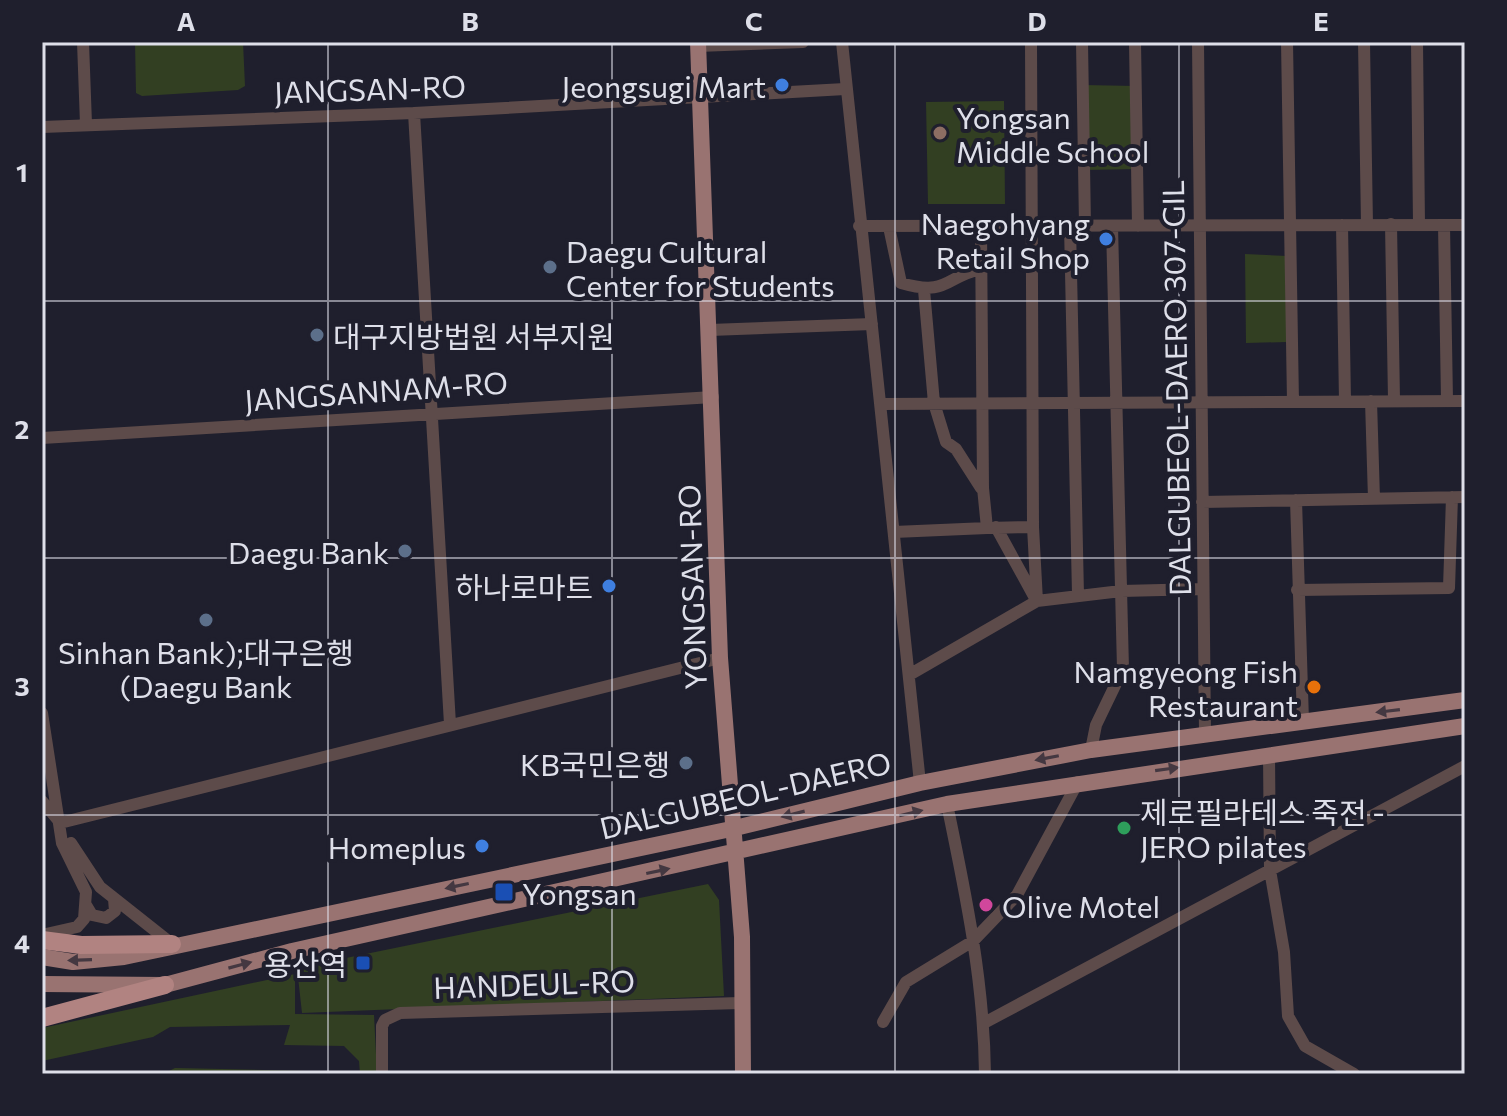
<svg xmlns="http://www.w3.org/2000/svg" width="1507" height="1116" viewBox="0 0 1507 1116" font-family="Commissioner,'Noto Sans KR',sans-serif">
  <rect width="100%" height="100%" fill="#1f1f2d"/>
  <!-- green -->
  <path fill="#323f22" d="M135 42H243L245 86 238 90 142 96 136 93Z
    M1083 85 1136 86 1137 169 1084 170Z
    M1004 101 1005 204H928L926 102Z
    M1245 254 1287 256V342L1246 343Z
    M708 884 719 900 724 996 302 1013 297 968Z
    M295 974V1014L374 1015 377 1074H360L359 1061 344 1046 284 1045 290 1025 170 1027 153 1037 42 1061V1028Z
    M175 1068 348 1072 349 1074H163Z"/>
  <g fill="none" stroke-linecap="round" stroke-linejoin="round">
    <!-- minor -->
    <path stroke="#5d4b4a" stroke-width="12" d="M83 42 86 124
      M842 42 920 783
      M1031 42 1033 527 1037 601
      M1082 42 1085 226
      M1135 42 1138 226
      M1198 42 1205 733
      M1287 42 1293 402
      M1364 42 1367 225
      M1417 42 1419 225
      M698 46 803 42
      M414 113 450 724
      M42 127 414 113 845 89
      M1391 224 1394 400
      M1342 225 1345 401
      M1444 225 1447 400
      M859 226 1465 225
      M1070 226 1078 595
      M889 227 901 283C949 297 945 276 981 269
      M981 227 983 488 987 528 1033 527
      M924 290 934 403 946 442 956 449 981 488
      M710 330 872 324
      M1371 401 1374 499
      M882 404 1465 401
      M42 438 713 397
      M1296 500 1303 721
      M1202 502 1465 497
      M996 527 1035 598
      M894 532 987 528
      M1297 590 1449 588 1452 497
      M909 675 1037 601 1121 591 1203 589
      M42 713 62 843 86 892 84 919 77 927 46 934
      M1091 750 1096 725 1123 669 1112 226
      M1269 754 1270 870 1284 952 1288 1016 1305 1046 1354 1074
      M42 801 58 820
      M947 804C966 895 984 982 985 1074
      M60 823 720 658
      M71 843 100 887 172 944
      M86 905 92 915 106 918 115 911 114 899
      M883 1022 906 982 973 941 1017 895 1078 782
      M984 1023 1465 766
      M382 1074V1026L385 1020 400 1013 740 1003"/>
    <!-- major -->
    <path stroke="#997371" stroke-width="16" d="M698 42 720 658 742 937 743 1074
      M42 957 73 962 124 957 731 829 920 783 1091 750 1465 700
      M42 984 165 985 292 951 947 804 1465 726"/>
    <!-- highway -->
    <path stroke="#b18381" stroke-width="18" d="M42 940 81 945 172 944
      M42 1018 165 985"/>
  </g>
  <!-- one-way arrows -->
  <defs><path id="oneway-solid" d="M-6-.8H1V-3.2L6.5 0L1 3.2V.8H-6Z" transform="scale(2)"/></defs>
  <g fill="#443841">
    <use href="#oneway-solid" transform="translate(1388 711) rotate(173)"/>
    <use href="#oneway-solid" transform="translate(1047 758) rotate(169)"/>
    <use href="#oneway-solid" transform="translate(1167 769) rotate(-8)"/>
    <use href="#oneway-solid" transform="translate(911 813) rotate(-13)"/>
    <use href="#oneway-solid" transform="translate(793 814) rotate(166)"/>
    <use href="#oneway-solid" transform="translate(658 871) rotate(-12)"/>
    <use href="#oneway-solid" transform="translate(457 886) rotate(168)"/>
    <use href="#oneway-solid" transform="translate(80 960) rotate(178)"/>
    <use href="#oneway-solid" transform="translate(240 965) rotate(-15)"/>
  </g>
  <!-- grid -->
  <path fill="none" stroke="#dedfe9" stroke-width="2" stroke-opacity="0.55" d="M328 42V1074M612 42V1074M895 42V1074M1179 42V1074M42 301H1465M42 558H1465M42 815H1465"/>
  <!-- markers -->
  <g fill="#3f7fe0" stroke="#1f1f2d" stroke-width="3">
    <circle cx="782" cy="85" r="8"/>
    <circle cx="1106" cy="239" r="8"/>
    <circle cx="609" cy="586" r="8"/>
    <circle cx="482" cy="846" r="8"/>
  </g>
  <circle fill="#8d6e63" stroke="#1f1f2d" stroke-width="3" cx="940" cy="133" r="8"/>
  <g fill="#5c6f8a" stroke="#1f1f2d" stroke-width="3">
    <circle cx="550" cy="267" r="8"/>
    <circle cx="317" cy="335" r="8"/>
    <circle cx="405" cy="551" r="8"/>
    <circle cx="206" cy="620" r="8"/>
    <circle cx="686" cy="763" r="8"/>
  </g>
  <circle fill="#e8710a" stroke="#1f1f2d" stroke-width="3" cx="1314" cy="687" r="8"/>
  <circle fill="#2e9e5b" stroke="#1f1f2d" stroke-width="3" cx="1124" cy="828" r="8"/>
  <g fill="#1a4fb4" stroke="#1f1f2d" stroke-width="3">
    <rect x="494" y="882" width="20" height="20" rx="4"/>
    <rect x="355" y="955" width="16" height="16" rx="4"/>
  </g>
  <circle fill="#d1479c" stroke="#1f1f2d" stroke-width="3" cx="986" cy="905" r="8"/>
  <g text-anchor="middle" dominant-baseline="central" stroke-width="8" stroke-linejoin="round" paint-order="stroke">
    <!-- poi labels -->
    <g font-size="30" fill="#dedfe9" stroke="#1f1f2d" text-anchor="end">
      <text x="766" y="85">Jeongsugi Mart</text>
      <text x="956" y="116" text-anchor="start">Yongsan<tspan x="956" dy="34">Middle School</tspan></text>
      <text x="1090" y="222">Naegohyang<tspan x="1090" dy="34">Retail Shop</tspan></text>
      <text x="566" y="250" text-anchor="start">Daegu Cultural<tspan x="566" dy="34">Center for Students</tspan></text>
      <text x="333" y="335" text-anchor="start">대구지방법원 서부지원</text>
      <text x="389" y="551">Daegu Bank</text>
      <text x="593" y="586">하나로마트</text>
      <text x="206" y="651" text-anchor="middle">Sinhan Bank);대구은행<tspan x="206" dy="34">(Daegu Bank</tspan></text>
      <text x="1298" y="670">Namgyeong Fish<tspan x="1298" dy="34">Restaurant</tspan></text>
      <text x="670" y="763">KB국민은행</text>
      <text x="1140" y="811" text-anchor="start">제로필라테스 죽전 -<tspan x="1140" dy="34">JERO pilates</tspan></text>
      <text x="466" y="846">Homeplus</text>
      <text x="522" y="892" text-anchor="start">Yongsan</text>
      <text x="1002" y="905" text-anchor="start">Olive Motel</text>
      <text x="347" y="963">용산역</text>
    </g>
    <!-- street labels -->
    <g font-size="30" fill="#dedfe9" stroke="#1f1f2d">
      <text transform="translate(370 88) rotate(-2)">JANGSAN-RO</text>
      <text transform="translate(1175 388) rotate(-91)">DALGUBEOL-DAERO 307-GIL</text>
      <text transform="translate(376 390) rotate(-4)">JANGSANNAM-RO</text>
      <text transform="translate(691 587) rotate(-92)">YONGSAN-RO</text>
      <text transform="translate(745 794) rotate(-13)">DALGUBEOL-DAERO</text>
      <text transform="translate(534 983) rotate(-2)">HANDEUL-RO</text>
    </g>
  </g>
  <!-- border -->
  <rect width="1507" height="1116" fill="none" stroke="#1f1f2d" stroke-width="88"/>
  <rect x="44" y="44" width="1419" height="1028" fill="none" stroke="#dedfe9" stroke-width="3"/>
  <g font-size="26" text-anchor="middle" font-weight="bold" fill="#dedfe9">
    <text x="186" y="31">A</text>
    <text x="470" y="31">B</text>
    <text x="754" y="31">C</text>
    <text x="1037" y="31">D</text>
    <text x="1321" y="31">E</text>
    <text x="22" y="182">1</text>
    <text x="22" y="439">2</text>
    <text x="22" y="696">3</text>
    <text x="22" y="953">4</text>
  </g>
</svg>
